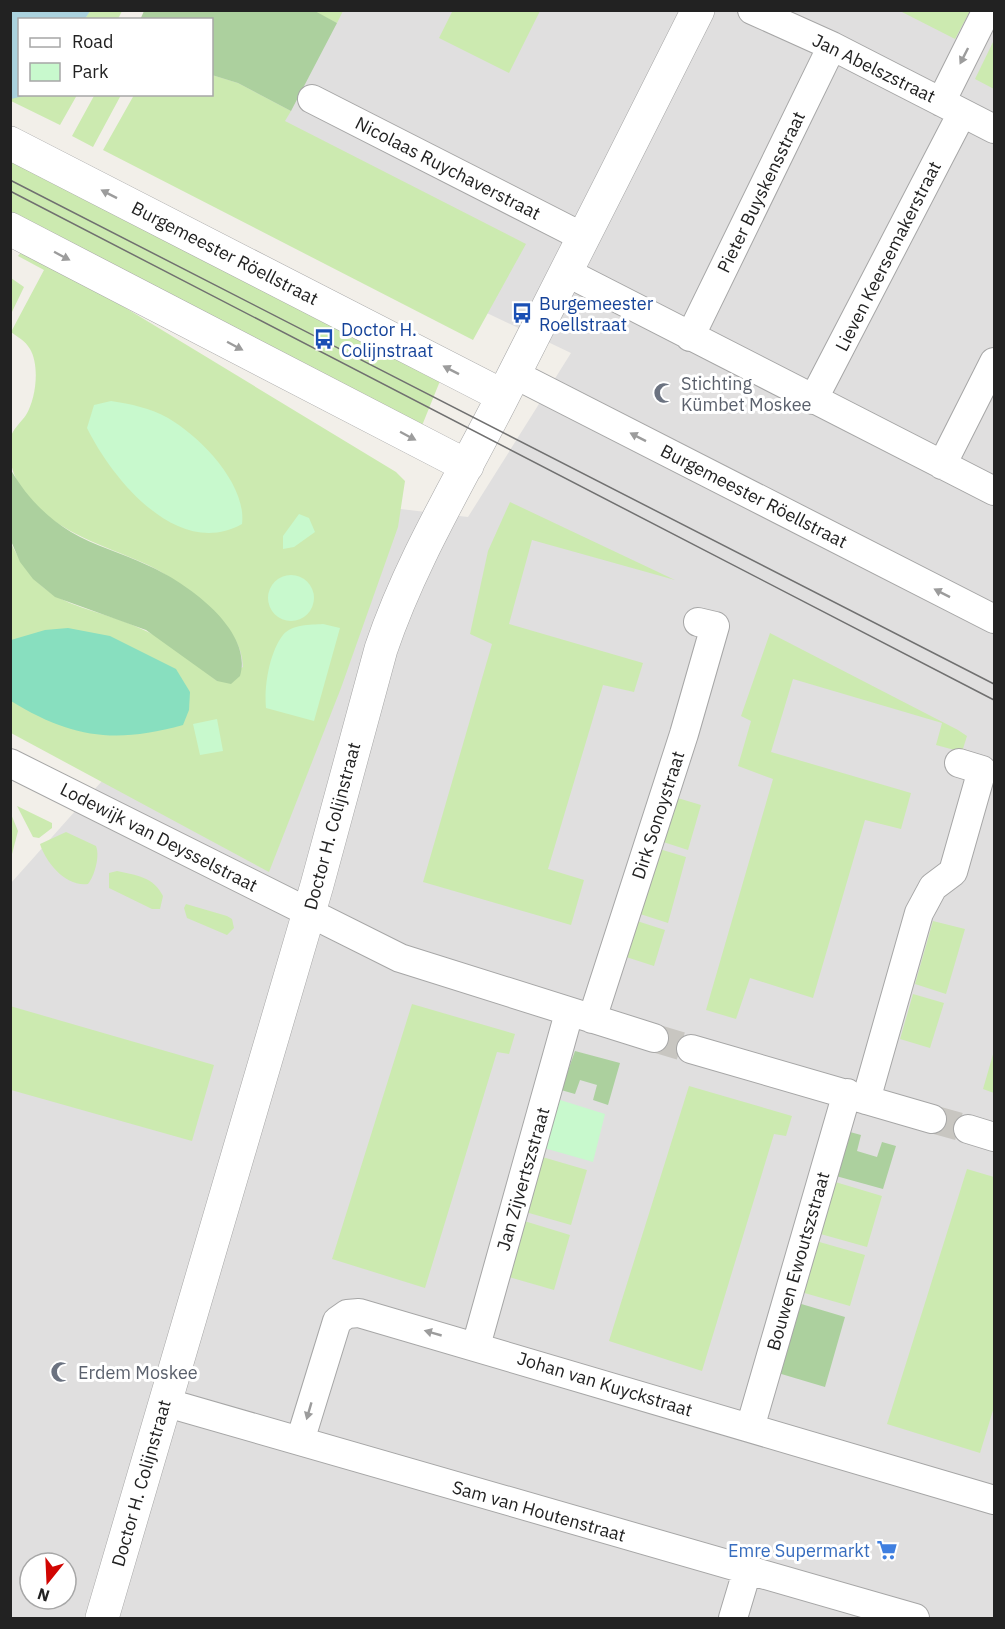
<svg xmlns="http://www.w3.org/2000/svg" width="1005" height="1629" viewBox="0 0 1005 1629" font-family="'IBM Plex Sans',sans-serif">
  <rect width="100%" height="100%" fill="#f2efe9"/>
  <!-- residential -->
  <path fill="#e0dfdf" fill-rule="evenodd" d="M219 11H994V1618H11V883L350 503 468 517 571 353 133 145 212 94V23ZM30 1563H66V1599H30Z"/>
  <!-- grass -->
  <path fill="#cceab0" d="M90 10H122V11L118 19H85Z
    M453 10H540V11L509 73 439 38Z
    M313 11H343L337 23Z
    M900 11H970L955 39Z
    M994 40V89L975 79Z
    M212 75 238 83 291 111 285 121 526 244 473 340 103 150 134 95 212 94Z
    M95 94 121 95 93 147 72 136Z
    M28 95H77L60 125 11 101 10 98Z
    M10 153 440 381 417 438 11 225Z
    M25 247 396 472 405 481 398 527 341 688 269 872 11 733 10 541C43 613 87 602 146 631 172 643 195 663 217 681L243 667C242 644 231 632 216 617 195 596 175 578 148 565 109 547 68 537 36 506 16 486 6 464 11 437 12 430 22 421 26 415 36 399 40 366 30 349 25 340 17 337 11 332L44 270 18 256Z
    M11 278 24 287 11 314Z
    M510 502 675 580 532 540 509 624 643 663 634 692 603 685 548 869 584 880 571 925 423 882 492 644 470 634 488 551Z
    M770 633 958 730 967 736 962 752 936 745 942 723 793 679 771 752 911 793 901 829 865 820 813 998 750 978 736 1019 706 1010 773 779 738 766 751 721 741 716Z
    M671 796 701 805 688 850 657 840Z
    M17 806 52 823V828L39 838 33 837Z
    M11 814 18 831 11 858Z
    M66 832 96 846C100 856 95 875 88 884 66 887 46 863 40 844Z
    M656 848 686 857 668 923 637 913Z
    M117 871C136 875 154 877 163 896L160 909H152L109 888V873Z
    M186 904 227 916 232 919 234 928 227 935 187 918 184 908Z
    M634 920 665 930 654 966 623 956Z
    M933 921 965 929 946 994 915 984Z
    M913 994 944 1003 930 1048 900 1039Z
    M412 1004 515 1034 509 1054 497 1052 425 1288 332 1259Z
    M10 1006 214 1065 192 1141 11 1090Z
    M994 1051V1093L983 1089Z
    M689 1086 792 1116 786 1136 774 1134 702 1371 609 1341Z
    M539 1156 587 1170 571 1225 522 1211Z
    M967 1169 994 1177V1407L980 1453 887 1424Z
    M832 1181 882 1196 867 1247 817 1233Z
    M521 1220 570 1235 554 1290 505 1276Z
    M816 1241 865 1255 850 1306 801 1292Z"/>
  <!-- forest -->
  <path fill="#acd09e" d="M313 10 337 23 291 111 238 83 212 75V20H140L144 11Z
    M11 470C26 496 45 516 71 532 95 546 122 553 147 565 184 581 254 629 240 676L231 684 217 681 146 630 55 597 33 579 20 562 11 541Z
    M575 1051 620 1063 608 1105 593 1100 597 1085 580 1080 575 1094 561 1090Z
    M850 1132 861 1135 857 1151 877 1157 882 1142 896 1146 883 1189 836 1176Z
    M798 1303 845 1317 825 1387 778 1373Z"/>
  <!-- park -->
  <path fill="#c8f9cd" d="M111 401C131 404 150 408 168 418 201 437 247 485 242 524 178 560 112 479 87 428L94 405Z
    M299 514 309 518 315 532 294 547 283 549V536Z
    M268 598a23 23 0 1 1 46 0a23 23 0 1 1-46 0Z
    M323 624 340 628 314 721 266 708C264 687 269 653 283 635 292 624 310 625 323 624Z
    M217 719 223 751 200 755 193 724Z
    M557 1099 605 1114 593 1162 544 1148Z"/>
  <!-- pitch -->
  <path fill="#88dfbf" d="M68 628 110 636 176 669 190 692 189 710 183 725C115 744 71 738 11 701V640L45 630Z"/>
  <!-- water -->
  <path fill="#aad2de" d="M10 11H90L85 19 20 20V94L28 95 11 99Z"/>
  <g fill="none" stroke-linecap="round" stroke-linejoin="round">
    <!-- minor-tunnel -->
    <path stroke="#c8c6c1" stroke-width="28" stroke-dasharray="28 14" stroke-linecap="butt" d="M654 1038 691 1049
      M932 1119 968 1129"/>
    <!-- minor casing -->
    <g stroke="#a6a6a6" stroke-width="30">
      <path id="minor" d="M752 10 832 46 994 129
        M312 99 583 237
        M941 102 987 10
        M566 272 994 491
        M690 337 832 46
        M514 374 994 619
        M813 400 962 113
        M942 465 994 362
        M10 763 400 958 654 1038
        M592 1019 684 734 715 626 698 622
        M691 1049 932 1119
        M866 1100 919 913 933 887 953 872 982 770 959 763
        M968 1129 994 1137
        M476 1346 569 1013
        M164 1402 915 1618
        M750 1428 847 1093
        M300 1441 337 1321 347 1314 359 1313 994 1500
        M733 1618 748 1568"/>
    </g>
    <!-- tertiary casing -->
    <g stroke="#a6a6a6" stroke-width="34">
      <path id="tertiary" d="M10 143 503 396
        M10 229 467 466
        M102 1618 317 885 381 649C411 560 461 479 503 396 569 267 633 139 698 10"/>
    </g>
    <!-- minor -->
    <use href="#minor" stroke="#fff" stroke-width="28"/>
    <!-- tertiary -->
    <use href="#tertiary" stroke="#fff" stroke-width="33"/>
    <!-- tram -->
    <path stroke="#707070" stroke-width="1.5" d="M10 180 994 684
      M10 191 994 700"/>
  </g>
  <!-- one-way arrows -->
  <defs><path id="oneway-solid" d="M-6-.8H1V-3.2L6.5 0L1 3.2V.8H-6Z" transform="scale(1.5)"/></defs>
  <g fill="#9c9c9c">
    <use href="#oneway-solid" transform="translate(964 56) rotate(117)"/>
    <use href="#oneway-solid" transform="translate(109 194) rotate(-153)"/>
    <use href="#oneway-solid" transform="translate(62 256) rotate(28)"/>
    <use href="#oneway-solid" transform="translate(235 346) rotate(28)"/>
    <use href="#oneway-solid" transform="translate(451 370) rotate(-153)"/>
    <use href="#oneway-solid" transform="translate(408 436) rotate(28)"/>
    <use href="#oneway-solid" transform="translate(638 437) rotate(-153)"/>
    <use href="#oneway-solid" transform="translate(942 593) rotate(-153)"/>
    <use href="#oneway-solid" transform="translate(433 1333) rotate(-164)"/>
    <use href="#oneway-solid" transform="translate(309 1411) rotate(106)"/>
  </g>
  <!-- icons -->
  <defs>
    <g id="bus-bare" transform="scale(1.62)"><path d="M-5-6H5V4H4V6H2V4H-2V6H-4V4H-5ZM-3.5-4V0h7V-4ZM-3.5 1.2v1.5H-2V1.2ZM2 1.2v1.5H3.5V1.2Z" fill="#1a4fb4" stroke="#fff" stroke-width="2.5" paint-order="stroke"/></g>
    <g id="mosque-bare" transform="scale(1.62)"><path d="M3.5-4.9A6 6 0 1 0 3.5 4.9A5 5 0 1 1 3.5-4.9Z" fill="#6b7280" stroke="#fff" stroke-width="2.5" paint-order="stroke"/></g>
    <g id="supermarket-bare" transform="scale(1.62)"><path d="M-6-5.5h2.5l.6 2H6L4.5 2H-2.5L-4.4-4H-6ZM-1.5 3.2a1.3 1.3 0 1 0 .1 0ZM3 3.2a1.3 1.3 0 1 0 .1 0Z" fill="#3f7fe0" stroke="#fff" stroke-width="2.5" paint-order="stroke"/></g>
  </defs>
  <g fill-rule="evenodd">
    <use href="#bus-bare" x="522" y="313"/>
    <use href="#bus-bare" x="324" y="339"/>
    <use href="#mosque-bare" x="664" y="393"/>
    <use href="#mosque-bare" x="61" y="1372"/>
    <use href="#supermarket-bare" x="887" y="1550"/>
  </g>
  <g text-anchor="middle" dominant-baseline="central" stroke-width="6" stroke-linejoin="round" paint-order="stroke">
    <!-- street labels -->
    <g font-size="18" fill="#222" stroke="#fff">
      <text transform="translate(874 68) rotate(26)">Jan Abelszstraat</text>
      <text transform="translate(448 168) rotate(27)">Nicolaas Ruychaverstraat</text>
      <text transform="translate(761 192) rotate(-64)">Pieter Buyskensstraat</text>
      <text transform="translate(225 253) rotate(27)">Burgemeester Röellstraat</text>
      <text transform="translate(888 256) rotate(-63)">Lieven Keersemakerstraat</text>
      <text transform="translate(754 496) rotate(27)">Burgemeester Röellstraat</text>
      <text transform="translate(658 815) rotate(-72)">Dirk Sonoystraat</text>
      <text transform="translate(332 826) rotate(-75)">Doctor H. Colijnstraat</text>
      <text transform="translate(159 837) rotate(27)">Lodewijk van Deysselstraat</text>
      <text transform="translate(523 1179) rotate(-74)">Jan Zijvertszstraat</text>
      <text transform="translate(798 1261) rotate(-74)">Bouwen Ewoutszstraat</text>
      <text transform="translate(605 1384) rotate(17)">Johan van Kuyckstraat</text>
      <text transform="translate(141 1483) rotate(-74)">Doctor H. Colijnstraat</text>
      <text transform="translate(539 1511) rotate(16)">Sam van Houtenstraat</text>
    </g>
    <!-- transit labels -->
    <g font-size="18" fill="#164399" stroke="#fff" text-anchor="start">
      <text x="539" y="303">Burgemeester<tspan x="539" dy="21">Roellstraat</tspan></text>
      <text x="341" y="329">Doctor H.<tspan x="341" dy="21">Colijnstraat</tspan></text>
    </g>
    <!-- worship labels -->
    <g font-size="18" fill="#5b616d" stroke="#fff" text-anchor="start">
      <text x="681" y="383">Stichting<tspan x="681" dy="21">Kümbet Moskee</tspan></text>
      <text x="78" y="1372">Erdem Moskee</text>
    </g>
    <!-- shop labels -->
    <g font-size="18" fill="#366cbe" stroke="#fff" text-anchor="end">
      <text x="870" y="1550">Emre Supermarkt</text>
    </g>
  </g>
  <!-- border -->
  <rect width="1005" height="1629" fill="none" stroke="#222222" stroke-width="24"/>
  <!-- legend -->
  <rect x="18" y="18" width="195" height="78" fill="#ffffff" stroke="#a7a7a7" stroke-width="1.5"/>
  <rect x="30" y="38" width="30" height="9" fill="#ffffff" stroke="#a7a7a7" stroke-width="1.5"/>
  <text x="72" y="48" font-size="18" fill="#222222">Road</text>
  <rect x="30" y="63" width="30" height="18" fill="#c8f9cd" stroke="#a7a7a7" stroke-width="1.5"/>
  <text x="72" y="78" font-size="18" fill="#222222">Park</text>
  <!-- north arrow -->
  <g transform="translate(48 1581) rotate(198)"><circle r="28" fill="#ffffff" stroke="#a7a7a7" stroke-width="1.5"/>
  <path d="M0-4.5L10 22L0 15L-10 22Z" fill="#d10502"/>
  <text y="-9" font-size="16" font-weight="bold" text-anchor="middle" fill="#222222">N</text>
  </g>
</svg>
